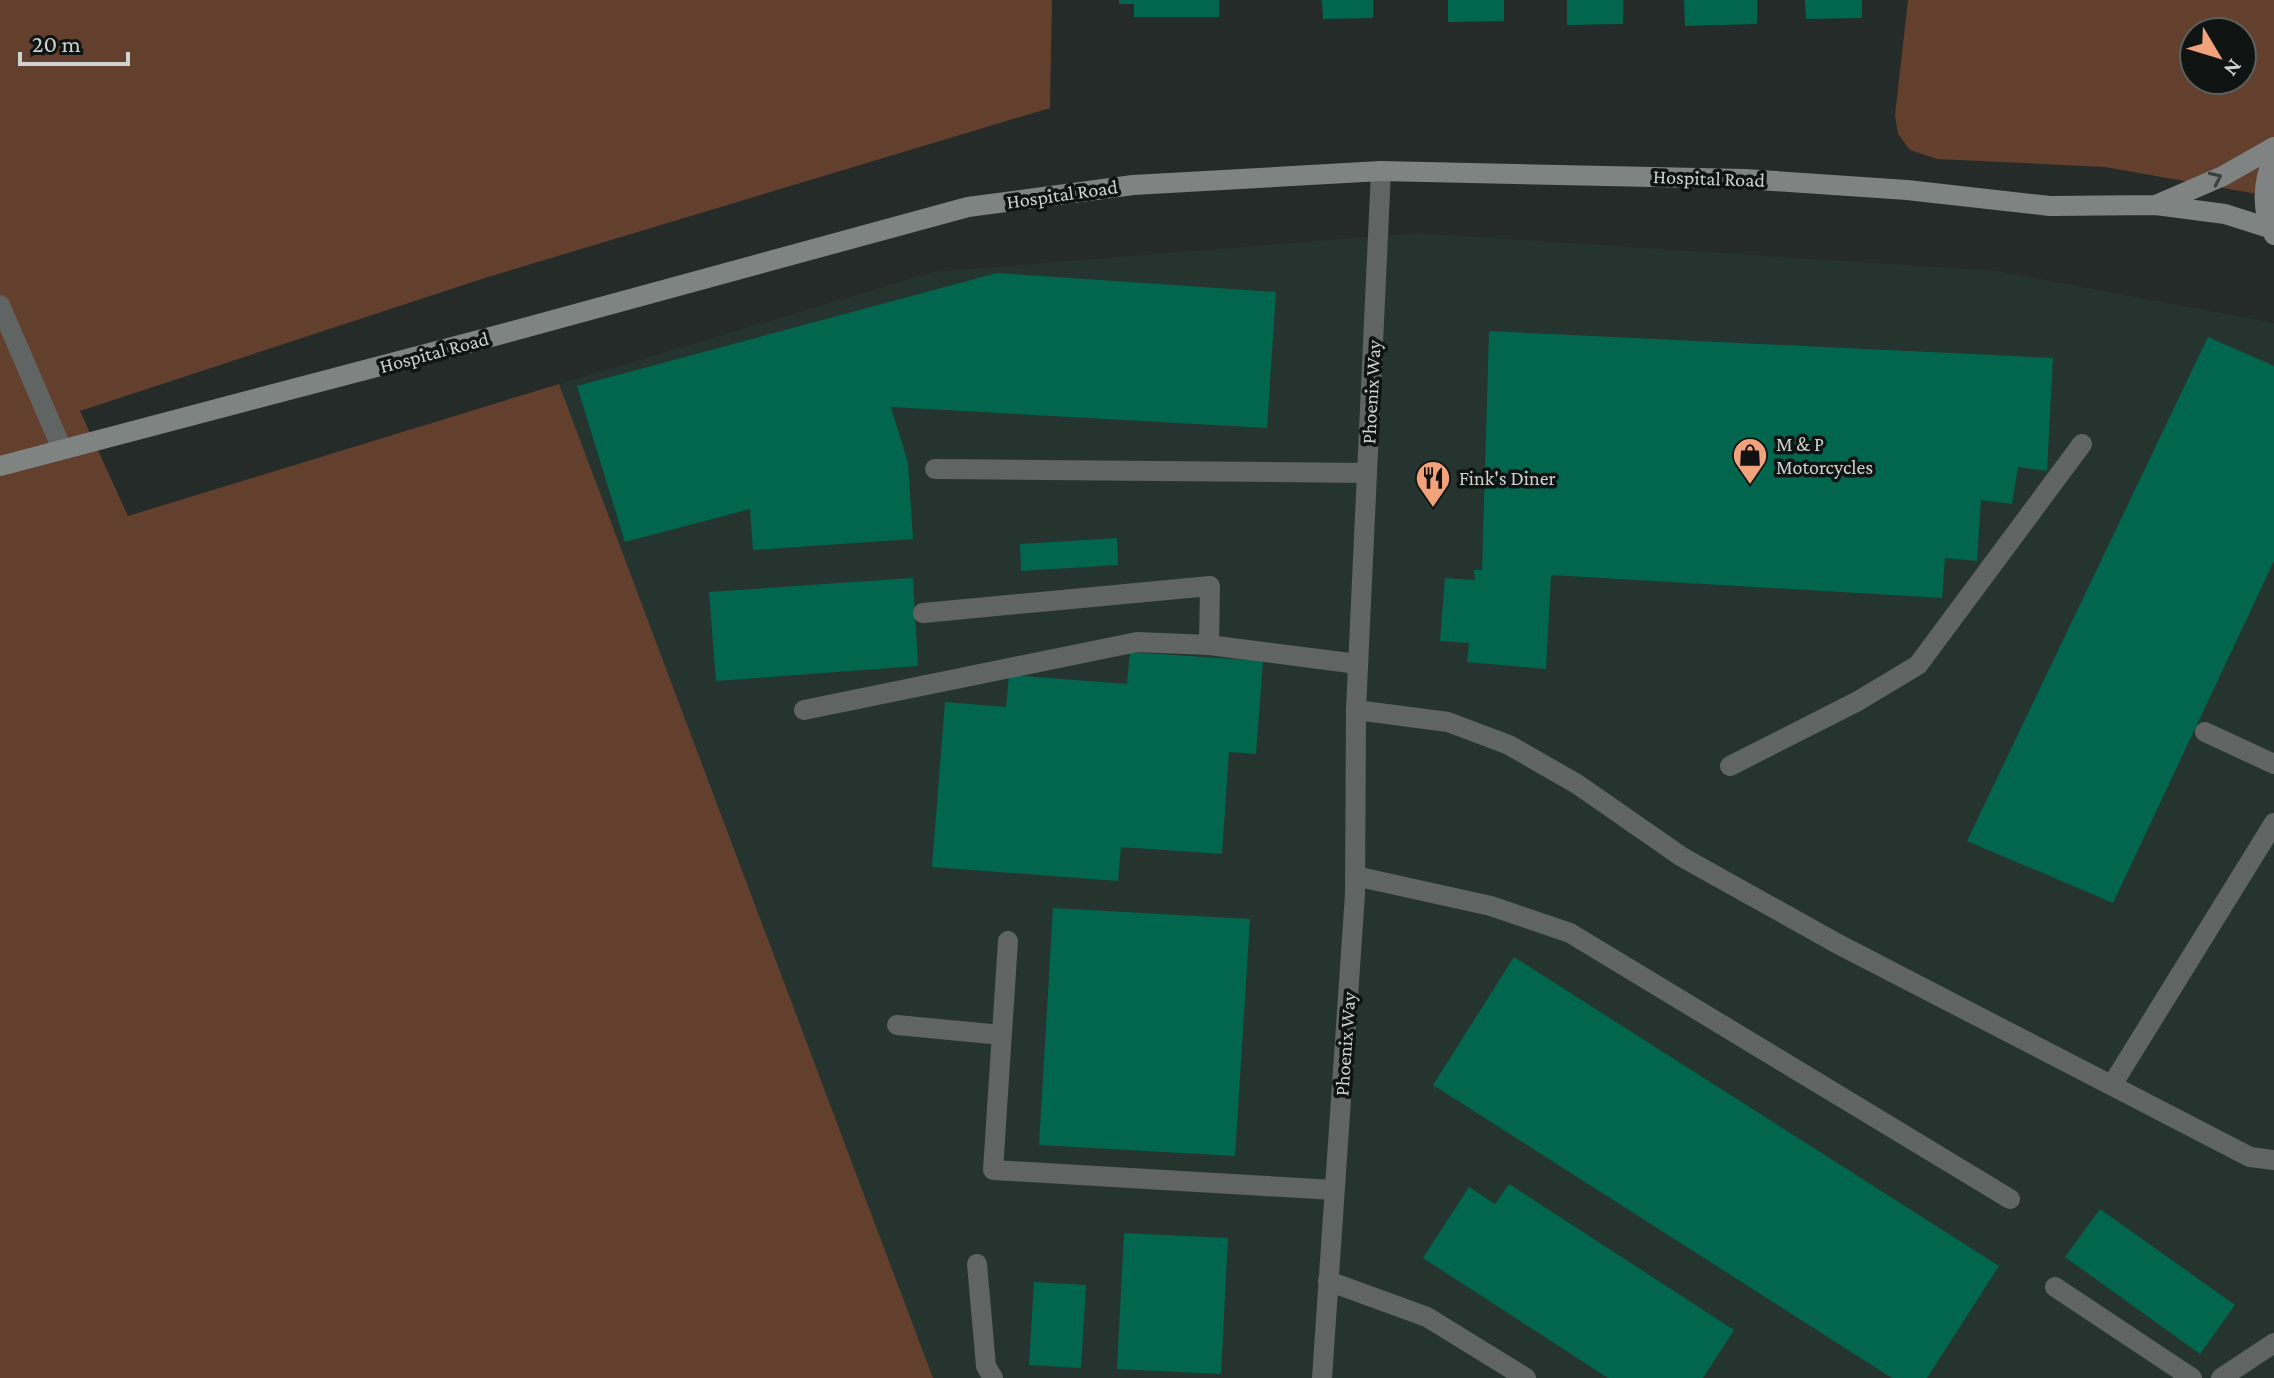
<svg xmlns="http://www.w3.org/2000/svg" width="2274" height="1378" viewBox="0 0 2274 1378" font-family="'Crimson Pro',serif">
  <rect width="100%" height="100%" fill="#242b28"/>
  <!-- built -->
  <path fill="#25342e" d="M1416 233 1998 271 2274 323V1378H933L559 384 933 272Z"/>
  <!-- green -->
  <path fill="#633f2e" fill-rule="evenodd" d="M0 0H1052L1050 108 488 277 80 411 128 516 559 384 933 1378H0Z
    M1908 0H2274V197L2105 167 1937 159 1910 150 1898 134 1895 115ZM2194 32H2242V80H2194Z"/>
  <!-- building -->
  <path fill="#02664e" d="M1119 0H1219V17H1134V4H1119Z
    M1322 0H1373V18L1323 19Z
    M1448 0H1504V21L1448 22Z
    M1567 0H1623V24L1567 25Z
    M1684 0H1757V24L1685 26Z
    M1805 0H1862V18L1806 19Z
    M997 273 1276 292 1267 428 891 407 908 463 913 539 753 550 750 509 625 542 577 386Z
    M1489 331 2053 358 2047 471 2018 467 2012 504 1981 500 1977 561 1945 558 1942 598 1551 575 1546 669 1467 662 1469 643 1440 641 1445 578 1475 580 1474 570H1482Z
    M2208 337 2274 366V561L2113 903 1967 841Z
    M1117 538 1118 565 1021 571 1020 544Z
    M913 578 918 666 716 681 709 592Z
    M1130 652 1263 661 1256 754 1229 752 1222 854 1121 847 1118 881 932 867 945 702 1006 707 1009 675 1127 684Z
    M1053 908 1250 919 1235 1156 1039 1145Z
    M1514 957 1999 1266 1927 1378H1892L1433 1085Z
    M1509 1184 1734 1330 1703 1378H1608L1423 1258 1469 1187 1495 1204Z
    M2100 1209 2235 1305 2200 1354 2065 1257Z
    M1124 1233 1228 1238 1221 1374 1117 1369Z
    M1034 1282 1086 1285 1081 1368 1029 1365Z"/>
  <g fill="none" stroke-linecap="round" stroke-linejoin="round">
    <!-- lane -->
    <path stroke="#606462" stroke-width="20" d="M0 305 62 449
      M935 469 1367 473
      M923 613 1210 586 1209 645
      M804 710 1137 642 1209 645 1358 664
      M2205 732 2274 764
      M1730 766 1858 701 1918 665 2082 444
      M1355 876 1491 906 1570 933 2010 1199
      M1008 941 993 1170 1334 1190
      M1838 944 2250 1157 2274 1160
      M897 1025 1002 1035
      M2112 1085 2274 823
      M977 1264 986 1366 993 1378
      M1328 1281 1427 1317 1526 1378
      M2055 1287 2192 1378
      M2221 1378 2274 1343"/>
    <!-- street -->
    <path stroke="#606462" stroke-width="20" d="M1356 710 1448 722 1509 745 1577 784 1682 857 1838 944
      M1322 1378 1355 894 1356 710 1381 171"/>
    <!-- secondary -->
    <path stroke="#7f8482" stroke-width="20" d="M2274 158C2262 181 2261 213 2274 235
      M2156 205 2223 176 2274 147
      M0 466 502 334 968 207 1133 185 1381 171 1745 179 1907 190 2050 206 2156 205 2225 214 2269 228"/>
  </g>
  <!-- one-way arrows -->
  <defs><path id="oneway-chevron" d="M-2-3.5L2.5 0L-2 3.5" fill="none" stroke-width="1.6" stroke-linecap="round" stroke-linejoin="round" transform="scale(2)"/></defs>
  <use stroke="#3c403e" href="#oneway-chevron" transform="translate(2216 178) rotate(-25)"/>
  <!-- icons -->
  <defs>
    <g id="shop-pin" transform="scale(1.8)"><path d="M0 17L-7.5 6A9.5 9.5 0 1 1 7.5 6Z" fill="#f1a27b" stroke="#0f1311"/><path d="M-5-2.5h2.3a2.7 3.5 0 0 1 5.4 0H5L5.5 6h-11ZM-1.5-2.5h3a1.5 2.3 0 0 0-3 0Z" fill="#111"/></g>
    <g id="restaurant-pin" transform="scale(1.8)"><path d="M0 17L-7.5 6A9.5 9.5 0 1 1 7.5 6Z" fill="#f1a27b" stroke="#0f1311"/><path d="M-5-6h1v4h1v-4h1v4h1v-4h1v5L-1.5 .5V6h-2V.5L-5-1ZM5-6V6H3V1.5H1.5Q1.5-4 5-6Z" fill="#111"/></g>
  </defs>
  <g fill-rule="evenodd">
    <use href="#shop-pin" x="1750" y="455"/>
    <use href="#restaurant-pin" x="1433" y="478"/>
  </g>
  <g text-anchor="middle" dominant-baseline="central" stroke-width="7" stroke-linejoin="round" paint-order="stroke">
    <!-- street labels -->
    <g font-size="20" fill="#ced3d1" stroke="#0f1311">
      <text transform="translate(1709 178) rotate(2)">Hospital Road</text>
      <text transform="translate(1062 194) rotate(-8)">Hospital Road</text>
      <text transform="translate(434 352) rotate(-15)">Hospital Road</text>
      <text transform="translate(1371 392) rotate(-87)">Phoenix Way</text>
      <text transform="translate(1345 1044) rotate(-86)">Phoenix Way</text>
    </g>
    <!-- poi labels -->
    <g font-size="20" fill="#ced3d1" stroke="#0f1311" text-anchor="start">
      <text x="1776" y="444">M &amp; P<tspan x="1776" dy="23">Motorcycles</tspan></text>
      <text x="1459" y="478">Fink's Diner</text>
    </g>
  </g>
  <!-- north arrow -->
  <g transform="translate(2218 56) rotate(128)"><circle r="38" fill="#0f1311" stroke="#5b605e" stroke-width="2"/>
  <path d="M0-6L14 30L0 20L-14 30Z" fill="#f1a27b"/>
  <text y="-12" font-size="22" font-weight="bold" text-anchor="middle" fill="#ced3d1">N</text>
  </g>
  <!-- scale -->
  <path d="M20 52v12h108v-12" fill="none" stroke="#ced3d1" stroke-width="4"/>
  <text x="32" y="52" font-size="24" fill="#ced3d1" stroke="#0f1311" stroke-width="6" paint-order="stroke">20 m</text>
</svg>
